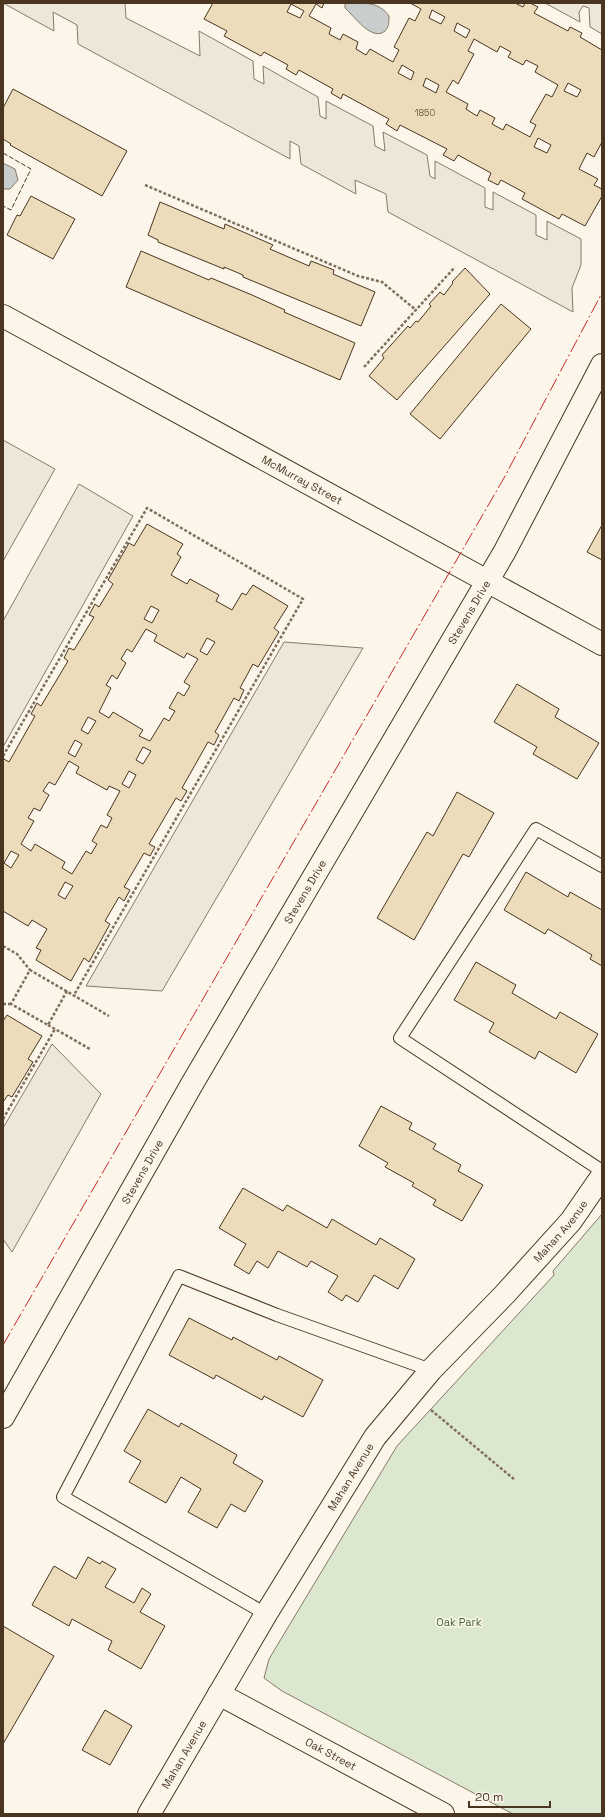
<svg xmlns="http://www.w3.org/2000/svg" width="605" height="1817" viewBox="0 0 605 1817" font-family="'Space Grotesk',sans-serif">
  <rect width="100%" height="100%" fill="#fbf6e9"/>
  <!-- green -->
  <path fill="#dce7d0" stroke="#887966" d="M602 1214V1814H513L282 1691 264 1678 269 1659 397 1446 554 1275 553 1271Z"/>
  <!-- parking -->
  <path fill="#ede7d9" stroke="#887966" d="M3 3H125L126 18 200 56 199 31 253 61 254 79 264 84 263 66 318 97 320 116 326 119V101L373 126 375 146 385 151 383 132 427 155 430 176 435 179V161L485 188V207L493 210V192L536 215V235L547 240V221L581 239V265L572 288 573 312 388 212 386 194 355 180 356 194 301 164 299 146 290 141V159L78 44 77 25 53 12 54 31Z
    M545 3H602V34L590 27 589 8 583 6 579 12 580 22Z
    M3 440 55 469 3 561Z
    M79 484 133 516 3 747V621Z
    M284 642 363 648 162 991 86 986Z
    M52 1044 101 1094 12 1252 3 1239V1128Z"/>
  <!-- water -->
  <path fill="#c9cecd" stroke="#887966" d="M345 3C362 3 379 1 389 16 389 22 389 27 385 31 372 42 354 16 345 8Z
    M3 163 15 169 18 180 10 189H3Z"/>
  <!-- building -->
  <path fill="#ecdcbc" stroke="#4a3520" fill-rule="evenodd" d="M213 3H324L322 8 316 4 309 16 331 28 329 34 340 40 343 34 358 42 356 49 366 55 370 49 393 62 399 50 394 47 409 18 415 21 421 9 410 3H515L523 7 525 3H530L538 7 534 13 568 31 570 27 582 33 580 37 602 50V142L594 157 587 153 579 169 598 179 594 185 602 189V196L585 226 562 214 559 219 522 199 525 193 501 180 498 185 488 180 491 173 458 155 454 161 443 155 447 149 400 125 397 131 386 124 389 119 343 94 341 99 331 93 333 89 299 70 296 75 286 69 288 65 264 52 261 56 224 36 227 31 204 19ZM291 4 304 11 300 18 287 12ZM432 10 445 17 441 24 429 18ZM457 23 470 30 466 38 454 31ZM474 39 497 52 500 46 511 52 508 57 523 65 526 60 538 66 535 72 558 85 552 97 546 94 530 122 536 125 530 137 506 124 503 130 492 124 495 118 480 110 477 116 466 109 468 104 446 92 453 80 458 84 474 54 468 51ZM402 65 414 72 411 80 398 73ZM426 78 439 85 436 93 423 86ZM568 83 581 90 577 97 564 91ZM538 138 551 145 547 153 534 147Z
    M13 89 127 151 102 196 10 145 11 144 3 139V108Z
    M31 196 75 219 53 259 7 235 17 215 20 216Z
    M160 202 224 229 225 224 273 245 270 249 309 266 311 261 334 270 333 274 375 292 361 326 243 277V275L224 267V269L158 242V240L148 235Z
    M141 251 209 280 211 278 252 295 285 310 284 312 355 343 340 380 126 287Z
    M465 268 490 294 397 400 369 376 384 358 382 355 408 326 410 328 416 321 418 322 431 306 429 304 440 292 444 295 453 283 452 282Z
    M501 304 531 329 440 439 410 414Z
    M147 524 183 544 177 554 181 557 171 575 187 584 190 579 219 595 216 601 232 610 242 593 246 595 253 585 288 606 274 628 279 632 258 667 253 664 240 688 244 690 239 701 234 698 215 732 219 735 214 745 208 742 182 788 187 791 181 801 176 798 149 844 155 847 150 856 144 853 124 887 130 890 124 901 119 897 105 921 110 924 89 962 84 958 71 981 36 960 41 950 36 948 47 929 32 920 28 926 3 911V760L4 759 9 762 35 716 31 714 37 703 41 706 68 661 64 658 69 648 74 650 94 617 89 615 95 604 99 607 113 584 108 580 129 543 134 546ZM151 606 159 610 152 623 144 619ZM146 629 157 635 154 641 184 658 187 653 198 659 184 682 190 686 184 696 178 692 169 708 175 711 169 721 164 718 150 741 139 736 143 730 113 712 109 718 99 712 111 688 106 685 112 675 117 679 126 663 121 659 127 649 132 652ZM207 638 215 642 207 655 200 651ZM88 717 96 721 88 734 81 730ZM75 740 82 744 75 757 68 753ZM143 747 151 751 143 764 136 760ZM69 761 79 767 76 773 107 790 109 786 120 791 107 815 112 818 107 828 101 825 92 841 97 844 91 854 86 851 72 874 62 868 65 862 35 844 31 851 21 844 34 821 28 818 34 808 40 811 49 795 43 791 49 782 55 785ZM129 771 136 775 129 788 122 784ZM11 851 19 855 11 868 4 863ZM65 882 73 886 65 899 58 895Z
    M602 525V560L587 552Z
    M517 684 559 709 555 717 599 743 577 779 533 754 537 747 494 722Z
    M457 792 494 813 469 857 463 854 414 940 377 918 427 832 433 836Z
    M526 872 568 897 570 892 602 910V966L590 959 592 955 548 929 545 934 504 910Z
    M476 962 516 985 512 993 556 1019 560 1012 598 1034 576 1073 539 1051 535 1059 489 1032 494 1023 454 1000Z
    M7 1015 42 1036 28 1059 33 1062 12 1097 8 1095 3 1102V1021Z
    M381 1106 412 1123 409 1129 436 1144 433 1149 461 1165 458 1171 483 1185 462 1221 433 1205 436 1200 412 1186 414 1183 385 1167 388 1163 359 1146Z
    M243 1188 283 1211 287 1205 327 1228 332 1219 376 1245 380 1238 415 1259 398 1289 374 1275 358 1302 346 1295 342 1301 328 1292 338 1276 311 1261 307 1267 278 1251 268 1268 257 1261 249 1274 234 1265 246 1244 219 1228Z
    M189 1318 232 1340 233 1337 277 1360 279 1356 323 1380 303 1417 264 1396 262 1400 216 1375 214 1379 169 1355Z
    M148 1409 179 1427 181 1423 237 1455 233 1463 263 1481 245 1512 231 1504 217 1528 188 1512 201 1489 181 1477 166 1503 129 1482 141 1461 124 1451Z
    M88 1557 100 1564 102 1561 116 1569 105 1587 134 1603 142 1588 151 1594 140 1612 165 1626 141 1669 108 1650 112 1641 72 1619 69 1626 32 1605 54 1566 76 1579Z
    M3 1626 54 1656 3 1744Z
    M105 1710 132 1726 110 1765 82 1750Z"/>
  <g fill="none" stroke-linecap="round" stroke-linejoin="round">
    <!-- service casing -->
    <g stroke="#4a3520" stroke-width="14">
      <path id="service" d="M602 866 536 829 400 1038 602 1171
        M266 1614 63 1497 179 1276 277 1315 431 1370"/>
    </g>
    <!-- minor casing -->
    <g stroke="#4a3520" stroke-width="24">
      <g id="minor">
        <path id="s1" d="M219 1694 443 1814"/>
        <path id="s2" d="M149 1814 266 1614 375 1437 431 1370 505 1294 571 1221 602 1176"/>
      </g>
    </g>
    <!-- tertiary casing -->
    <g stroke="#4a3520" stroke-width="24">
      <g id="tertiary">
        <path id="s3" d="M3 316 602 644"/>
        <path id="s4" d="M3 1417 192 1084 505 551 602 365"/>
      </g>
    </g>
    <!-- path -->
    <path stroke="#7f6f5c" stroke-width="2.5" stroke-dasharray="3 2" stroke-linecap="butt" d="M145 185 358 276 382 282 416 310
      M364 367 455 267
      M3 756 147 508 303 599 74 995
      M3 946 17 954 30 970
      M67 991 48 1025 11 1004 30 970 109 1016
      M3 1004H11
      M48 1025 90 1049
      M3 1119 55 1029
      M431 1410 515 1480"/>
    <!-- service -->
    <use href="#service" stroke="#fbf6e9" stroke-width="12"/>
    <!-- minor -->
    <use href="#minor" stroke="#fbf6e9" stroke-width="22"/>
    <!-- tertiary -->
    <use href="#tertiary" stroke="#fbf6e9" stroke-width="22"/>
    <!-- fence -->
    <path stroke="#4a3520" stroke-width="1" stroke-dasharray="5 2" stroke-linecap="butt" d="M3 153 31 169 11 210 3 206"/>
    <!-- power -->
    <path stroke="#c62828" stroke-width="1" stroke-dasharray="14 3 2 3" stroke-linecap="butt" d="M3 1345 504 478 602 293"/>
  </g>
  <g text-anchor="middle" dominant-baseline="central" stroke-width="3" stroke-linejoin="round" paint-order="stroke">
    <!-- number labels -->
    <g font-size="9" fill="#725f47">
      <text x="425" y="113">1850</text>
    </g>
    <!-- street labels -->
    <g font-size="11" fill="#4a3520" stroke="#fbf6e9">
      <text stroke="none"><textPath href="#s3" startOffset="341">McMurray Street</textPath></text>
      <text stroke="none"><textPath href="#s4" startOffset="930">Stevens Drive</textPath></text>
      <text stroke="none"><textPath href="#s4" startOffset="606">Stevens Drive</textPath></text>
      <text stroke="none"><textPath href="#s4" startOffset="282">Stevens Drive</textPath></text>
      <text stroke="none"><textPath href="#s2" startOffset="717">Mahan Avenue</textPath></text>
      <text stroke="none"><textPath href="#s2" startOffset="393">Mahan Avenue</textPath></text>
      <text stroke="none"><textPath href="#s1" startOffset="127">Oak Street</textPath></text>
      <text stroke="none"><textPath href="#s2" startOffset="69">Mahan Avenue</textPath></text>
    </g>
    <!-- park labels -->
    <g font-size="11" fill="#436837" stroke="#fbf6e9">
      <text x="459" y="1622">Oak Park</text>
    </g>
  </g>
  <!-- border -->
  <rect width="605" height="1817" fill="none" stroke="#4a3520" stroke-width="8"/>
  <!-- scale -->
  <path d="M469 1801v6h81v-6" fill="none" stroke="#4a3520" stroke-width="2"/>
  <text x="475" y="1801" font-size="12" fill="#4a3520" stroke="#fbf6e9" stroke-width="3" paint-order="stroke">20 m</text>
</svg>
